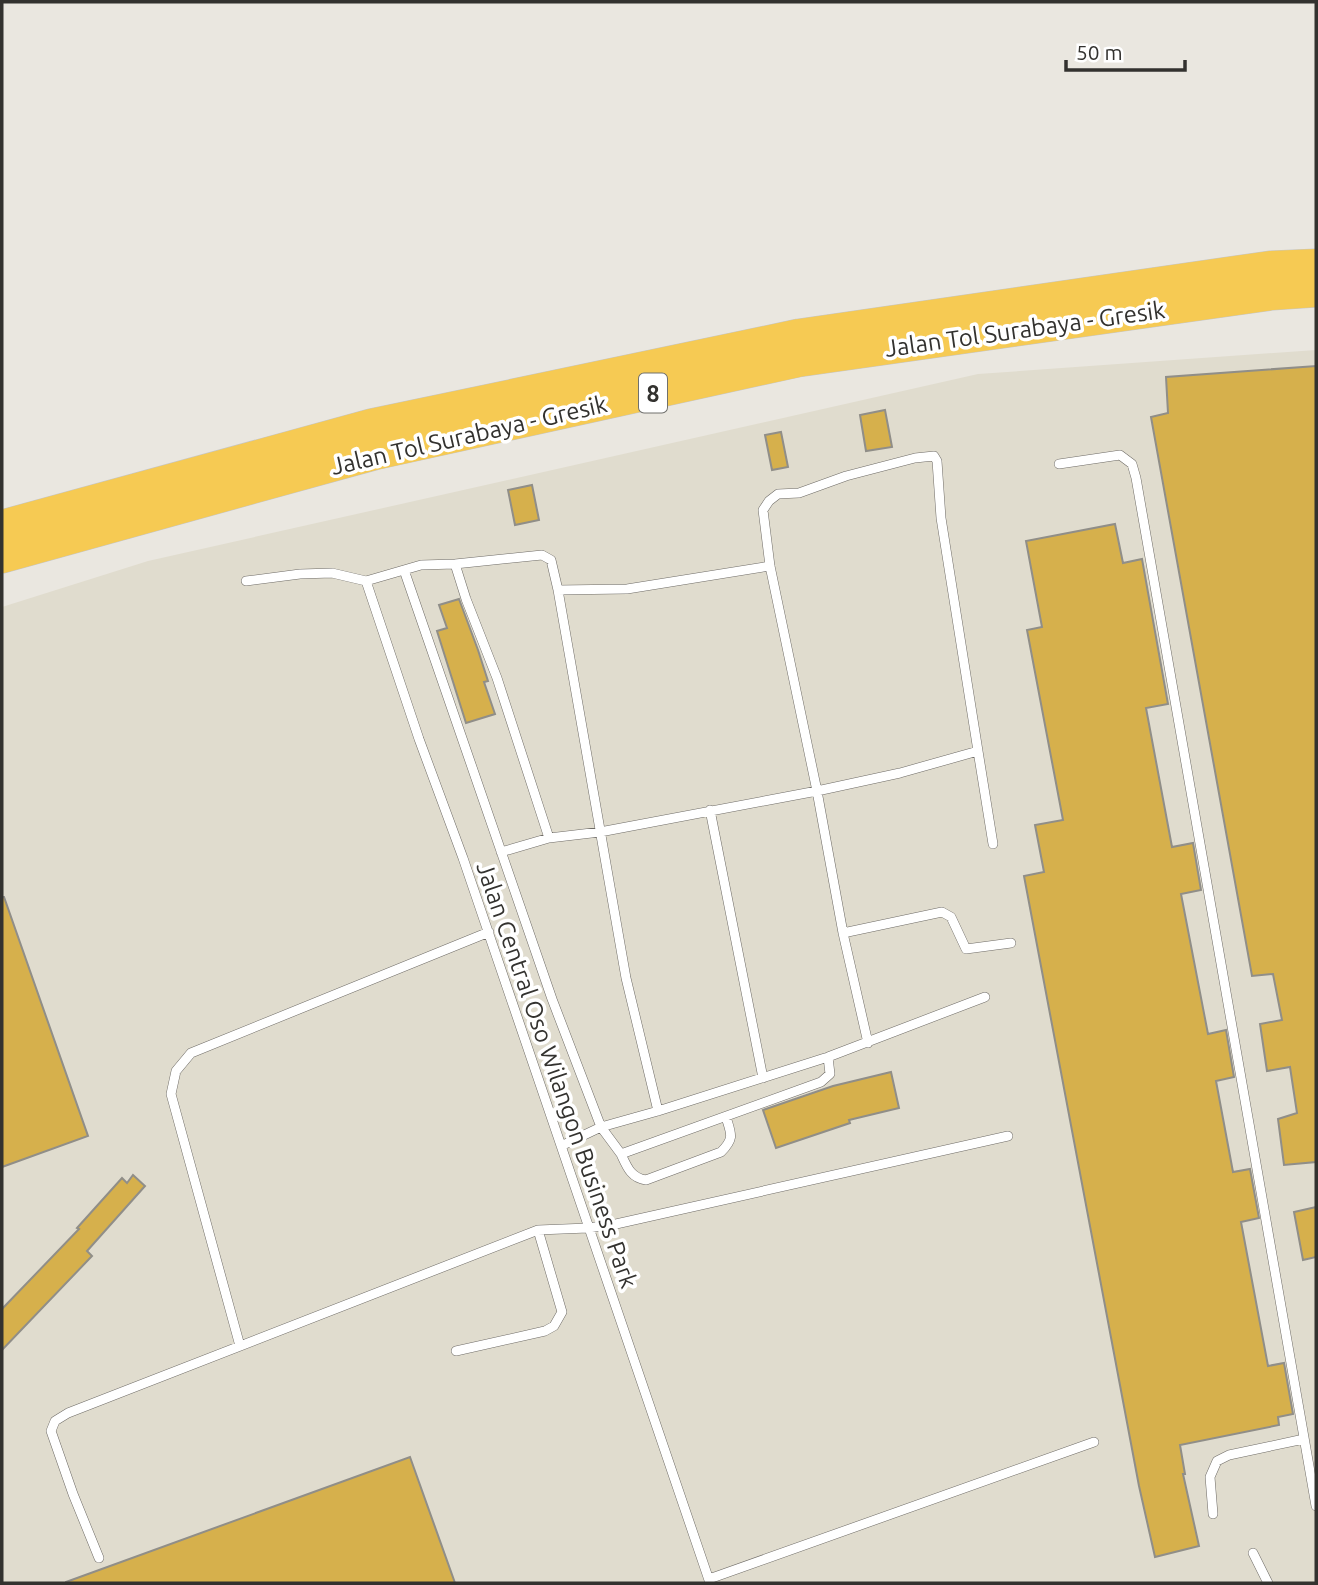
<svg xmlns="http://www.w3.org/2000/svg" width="1318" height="1585" viewBox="0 0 1318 1585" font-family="Ubuntu,sans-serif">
  <rect width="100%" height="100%" fill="#eae7e0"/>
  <!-- built -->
  <path fill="#e0dcce" d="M1316 350V1583H2V607L148 561 978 374Z"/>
  <!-- building -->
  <path fill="#d6b04c" stroke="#908e88" stroke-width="2" d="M1316 366V1162L1284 1165 1278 1119 1297 1113 1290 1067 1267 1071 1260 1024 1282 1020 1273 974 1252 976 1151 417 1168 413 1166 377Z
    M885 410 892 447 866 451 860 415Z
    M781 432 788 467 772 470 765 435Z
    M532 485 539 520 515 525 508 490Z
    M1115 524 1123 563 1142 559 1168 704 1146 708 1172 847 1193 843 1201 890 1181 894 1208 1034 1226 1030 1234 1077 1216 1081 1233 1172 1250 1169 1259 1218 1241 1222 1268 1366 1284 1363 1293 1414 1278 1417 1279 1425 1180 1445 1185 1474H1183L1199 1546 1155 1557 1139 1486 1024 876 1044 872 1035 825 1063 820 1027 630 1042 627 1026 541Z
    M459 599 478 650 488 681 484 682 495 714 466 723 437 631 447 628 439 605Z
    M2 897H4L88 1136 2 1167Z
    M891 1072 899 1108 849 1120 850 1123 776 1148 763 1110 833 1086Z
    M133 1175 145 1186 87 1251 92 1256 2 1350V1309L79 1229 77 1228 122 1178 127 1183Z
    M1316 1207V1257L1303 1260 1294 1212Z
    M410 1457 455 1583H66V1582Z"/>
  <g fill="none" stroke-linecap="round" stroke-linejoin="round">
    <!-- service casing -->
    <g stroke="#6e6b66" stroke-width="10">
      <path id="service" d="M1059 464 1120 455 1132 464 1136 478 1316 1506
        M455 564 466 599 497 678 549 838
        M404 570 552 999 601 1127 621 1154 821 1082 830 1074 828 1057
        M246 581 300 574 332 573 366 581 421 565 455 564 542 555 551 560 558 590 627 589 770 566
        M366 581 419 739 463 858 710 1583
        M558 590 626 978 658 1111
        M978 751 993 844
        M710 810 763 1078
        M501 852 549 838 600 832 817 791 900 773 978 751 941 518 937 461 934 456 915 458 846 476 799 493 778 494 769 501 763 510 770 566 817 791 843 933 868 1043
        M843 933 942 912 951 917 966 949 1011 943
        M561 1146 601 1127 658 1111 828 1057 985 997
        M621 1154C627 1167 631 1178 646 1180L721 1152C735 1138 731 1134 726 1117
        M240 1346 171 1094 176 1071 191 1053 489 932
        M456 1351 545 1331 554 1326 562 1312 538 1230
        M1213 1514 1210 1477 1217 1461 1229 1455 1304 1439
        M1253 1553 1268 1583
        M99 1558 73 1494 51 1431 55 1421 68 1413 538 1230 588 1228 616 1224 1008 1136
        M709 1579 1094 1442"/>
    </g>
    <!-- motorway casing -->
    <g stroke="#c6c6c5" stroke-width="33">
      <path id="motorway" d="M2 526 371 425 799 335 1270 267 1316 265
        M2 557 374 454 798 361 1272 294 1316 291"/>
    </g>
    <!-- service -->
    <use href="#service" stroke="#fff" stroke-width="9"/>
    <!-- motorway -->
    <use href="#motorway" stroke="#f6ca53" stroke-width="32"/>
  </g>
  <g text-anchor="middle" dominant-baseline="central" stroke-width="7" stroke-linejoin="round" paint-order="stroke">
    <!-- shield labels -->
    <rect fill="#fff" stroke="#70706d" stroke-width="2" x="639" y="373.5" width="28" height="39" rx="5"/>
    <g font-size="23" font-weight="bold" fill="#33322f">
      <text x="653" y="393">8</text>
    </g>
    <!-- street labels -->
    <g font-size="24" fill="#33322f" stroke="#fff">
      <text transform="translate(1025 329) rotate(-8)">Jalan Tol Surabaya - Gresik</text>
      <text transform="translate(469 435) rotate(-13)">Jalan Tol Surabaya - Gresik</text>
      <text transform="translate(557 1075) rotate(71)">Jalan Central Oso Wilangon Business Park</text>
    </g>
  </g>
  <!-- border -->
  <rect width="1318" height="1585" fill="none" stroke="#33322f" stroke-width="7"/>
  <!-- scale -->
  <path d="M1066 60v10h119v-10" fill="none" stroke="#33322f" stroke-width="3.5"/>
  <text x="1076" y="60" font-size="21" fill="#33322f" stroke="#ffffff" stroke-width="5" paint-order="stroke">50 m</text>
</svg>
